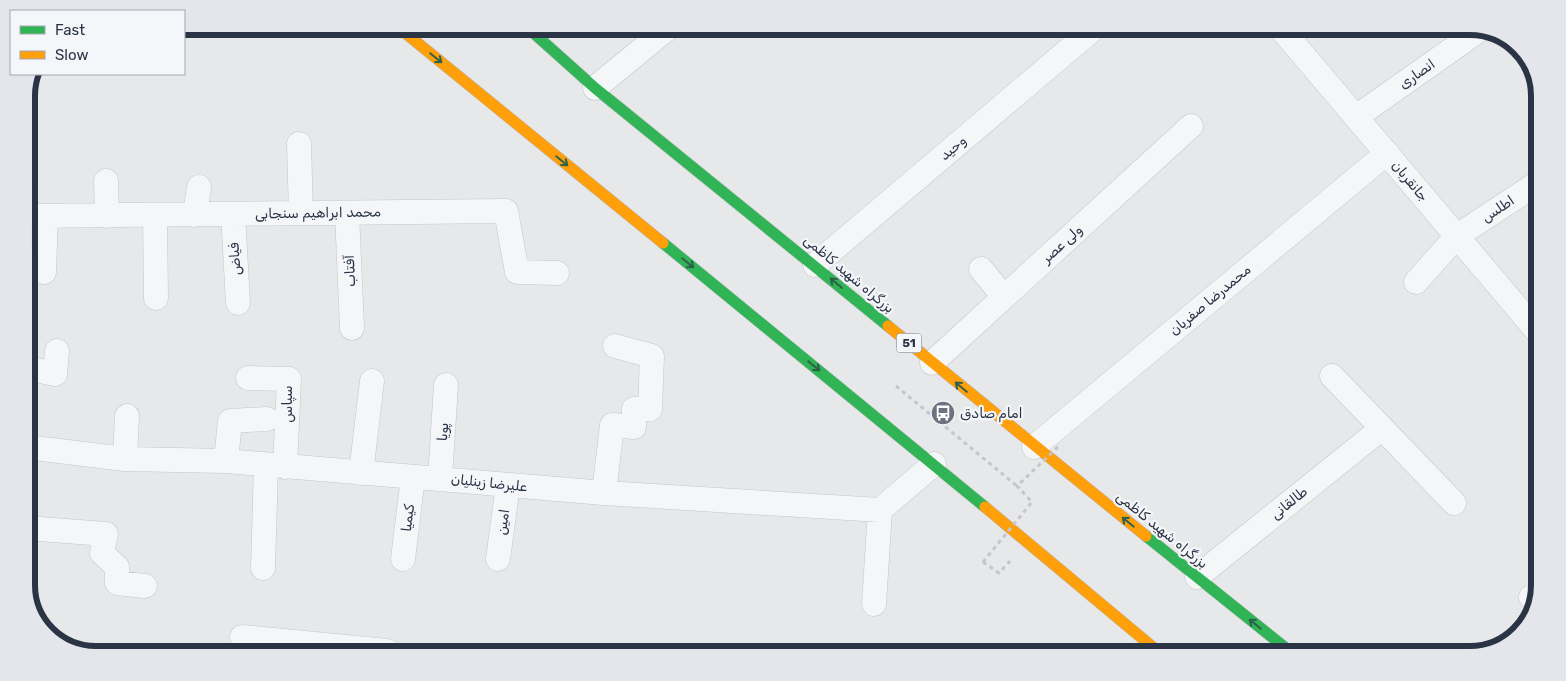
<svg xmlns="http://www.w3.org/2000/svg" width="1566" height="681" viewBox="0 0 1566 681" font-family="Rubik,'Noto Naskh Arabic',sans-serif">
  <rect width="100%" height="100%" fill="#e6e8ea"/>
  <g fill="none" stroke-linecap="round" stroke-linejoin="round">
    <!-- street casing -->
    <g stroke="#c4c6c8" stroke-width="25">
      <path id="street" d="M1283 31 1537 331
        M595 88 668 28
        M1356 117 1478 31
        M299 144 301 213
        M106 181 107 216
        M347 213 352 328
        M233 214 238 303
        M155 215 156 298
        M195 215 199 187
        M26 216 506 211 517 272 557 273
        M815 265 1092 30
        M981 269 1004 297
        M44 272 46 216
        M1416 282 1457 236 1539 182
        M932 363 1191 126
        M26 368 55 374 57 351
        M1332 376 1454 503
        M248 378 289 379 285 467
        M26 447 125 459 226 461 604 493 880 510 934 464
        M1034 447 1387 153
        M125 459 127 416
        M226 461 230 421 267 419
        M361 473 372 381
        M440 478 446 385
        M604 493 612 425 634 427V409H650L652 356 615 346
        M26 528 106 534 102 553 117 567V583L145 586
        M403 559 413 477
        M498 559 508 485
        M263 568 266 465
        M1197 577 1381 429
        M1531 597 1535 601
        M874 604 880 510
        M242 637 387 651"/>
    </g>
    <!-- fast casing -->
    <g stroke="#b8bbbf" stroke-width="12">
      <path id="fast" d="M528 28 595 88 888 326
        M663 243 985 507
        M1146 536 1293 654"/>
    </g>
    <!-- slow casing -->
    <g stroke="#b8bbbf" stroke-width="12">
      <path id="slow" d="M398 27 663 243
        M888 326 1146 536
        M985 507 1161 654"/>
    </g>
    <!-- path -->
    <path stroke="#c5c6ca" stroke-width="3" stroke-dasharray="4 4" stroke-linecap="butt" d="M896 386 1017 486
      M983 562 999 573 1010 561"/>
    <!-- street -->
    <use href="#street" stroke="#f5f6f7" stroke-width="24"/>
    <!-- fast -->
    <use href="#fast" stroke="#30b455" stroke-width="11"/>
    <!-- slow -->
    <use href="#slow" stroke="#ff9f0a" stroke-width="11"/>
    <!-- path-bridge -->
    <path stroke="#c5c6ca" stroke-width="3" stroke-dasharray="4 4" stroke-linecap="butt" d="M983 562 1032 502 1017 486 1060 445"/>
  </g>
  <!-- one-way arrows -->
  <defs><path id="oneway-shaft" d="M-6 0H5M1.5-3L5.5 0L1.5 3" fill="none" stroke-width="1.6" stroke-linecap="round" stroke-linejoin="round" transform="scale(1.25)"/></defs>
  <g stroke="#2d614b">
    <use href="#oneway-shaft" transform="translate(436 58) rotate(39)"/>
    <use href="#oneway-shaft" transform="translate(562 161) rotate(39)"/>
    <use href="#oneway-shaft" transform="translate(688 263) rotate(39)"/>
    <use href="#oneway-shaft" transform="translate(836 283) rotate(-140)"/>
    <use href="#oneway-shaft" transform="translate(814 366) rotate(39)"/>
    <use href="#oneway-shaft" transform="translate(961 387) rotate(-140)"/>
    <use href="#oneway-shaft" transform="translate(1128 522) rotate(-141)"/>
    <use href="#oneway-shaft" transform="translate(1255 624) rotate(-141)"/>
  </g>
  <!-- icons -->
  <defs>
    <g id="bus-disc" transform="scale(1.25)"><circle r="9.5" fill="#6c737f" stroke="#f4f6f9"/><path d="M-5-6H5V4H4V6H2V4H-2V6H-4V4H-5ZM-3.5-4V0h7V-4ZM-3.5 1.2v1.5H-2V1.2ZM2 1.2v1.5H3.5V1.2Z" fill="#fff"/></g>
  </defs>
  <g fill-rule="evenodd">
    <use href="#bus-disc" x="943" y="413"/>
  </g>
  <g text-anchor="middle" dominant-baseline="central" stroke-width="4.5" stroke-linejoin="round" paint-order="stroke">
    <!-- shield labels -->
    <rect fill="#f4f6f9" stroke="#676e7b" stroke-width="1" x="896.5" y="333.5" width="25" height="19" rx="4"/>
    <g font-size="12" font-weight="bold" fill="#2b3445">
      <text x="909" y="343">51</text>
    </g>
    <!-- street labels -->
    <g font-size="14" fill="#2b3445" stroke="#f4f6f9">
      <text transform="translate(1417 74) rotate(-35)">انصاری</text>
      <text transform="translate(953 148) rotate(-40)">وحید</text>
      <text transform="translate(1410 181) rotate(50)">جانقربان</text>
      <text transform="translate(1498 209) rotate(-34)">اطلس</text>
      <text transform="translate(318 213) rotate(-1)">محمد ابراهیم سنجابی</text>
      <text transform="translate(1062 244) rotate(-42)">ولی عصر</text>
      <text transform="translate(235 259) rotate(-94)">فیاض</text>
      <text transform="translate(350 271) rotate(-93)">آفتاب</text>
      <text transform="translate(849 274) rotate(40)">بزرگراه شهید کاظمی</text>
      <text transform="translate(1210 300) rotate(-40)">محمدرضا صفریان</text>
      <text transform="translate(287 404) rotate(-90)">سپاس</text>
      <text transform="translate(443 432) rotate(-86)">پویا</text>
      <text transform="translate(489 483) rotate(6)">علیرضا زینلیان</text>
      <text transform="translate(1289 503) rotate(-39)">طالقانی</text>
      <text transform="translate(408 518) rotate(-83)">کیمیا</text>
      <text transform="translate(503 522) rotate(-82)">امین</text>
      <text transform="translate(1162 530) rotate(39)">بزرگراه شهید کاظمی</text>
    </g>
    <!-- poi labels -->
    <g font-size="14" fill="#2b3445" stroke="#f4f6f9" text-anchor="start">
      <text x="960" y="413">امام صادق</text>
    </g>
  </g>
  <!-- crop -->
  <path d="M0 0H1566V681H0ZM96 35H1470A61 61 0 0 1 1531 96V585A61 61 0 0 1 1470 646H96A61 61 0 0 1 35 585V96A61 61 0 0 1 96 35Z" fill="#e4e6eb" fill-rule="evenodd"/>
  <path fill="none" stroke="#2b3445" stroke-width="6" d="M96 35H1470A61 61 0 0 1 1531 96V585A61 61 0 0 1 1470 646H96A61 61 0 0 1 35 585V96A61 61 0 0 1 96 35Z"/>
  <!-- legend -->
  <rect x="10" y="10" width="175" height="65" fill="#f4f6f9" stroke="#a4a8b1"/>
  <rect x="20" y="26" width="25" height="8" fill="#30b455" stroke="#a4a8b1"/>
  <text x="55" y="35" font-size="15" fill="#2b3445">Fast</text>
  <rect x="20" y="51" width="25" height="8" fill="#ff9f0a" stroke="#a4a8b1"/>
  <text x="55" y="60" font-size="15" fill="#2b3445">Slow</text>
</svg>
